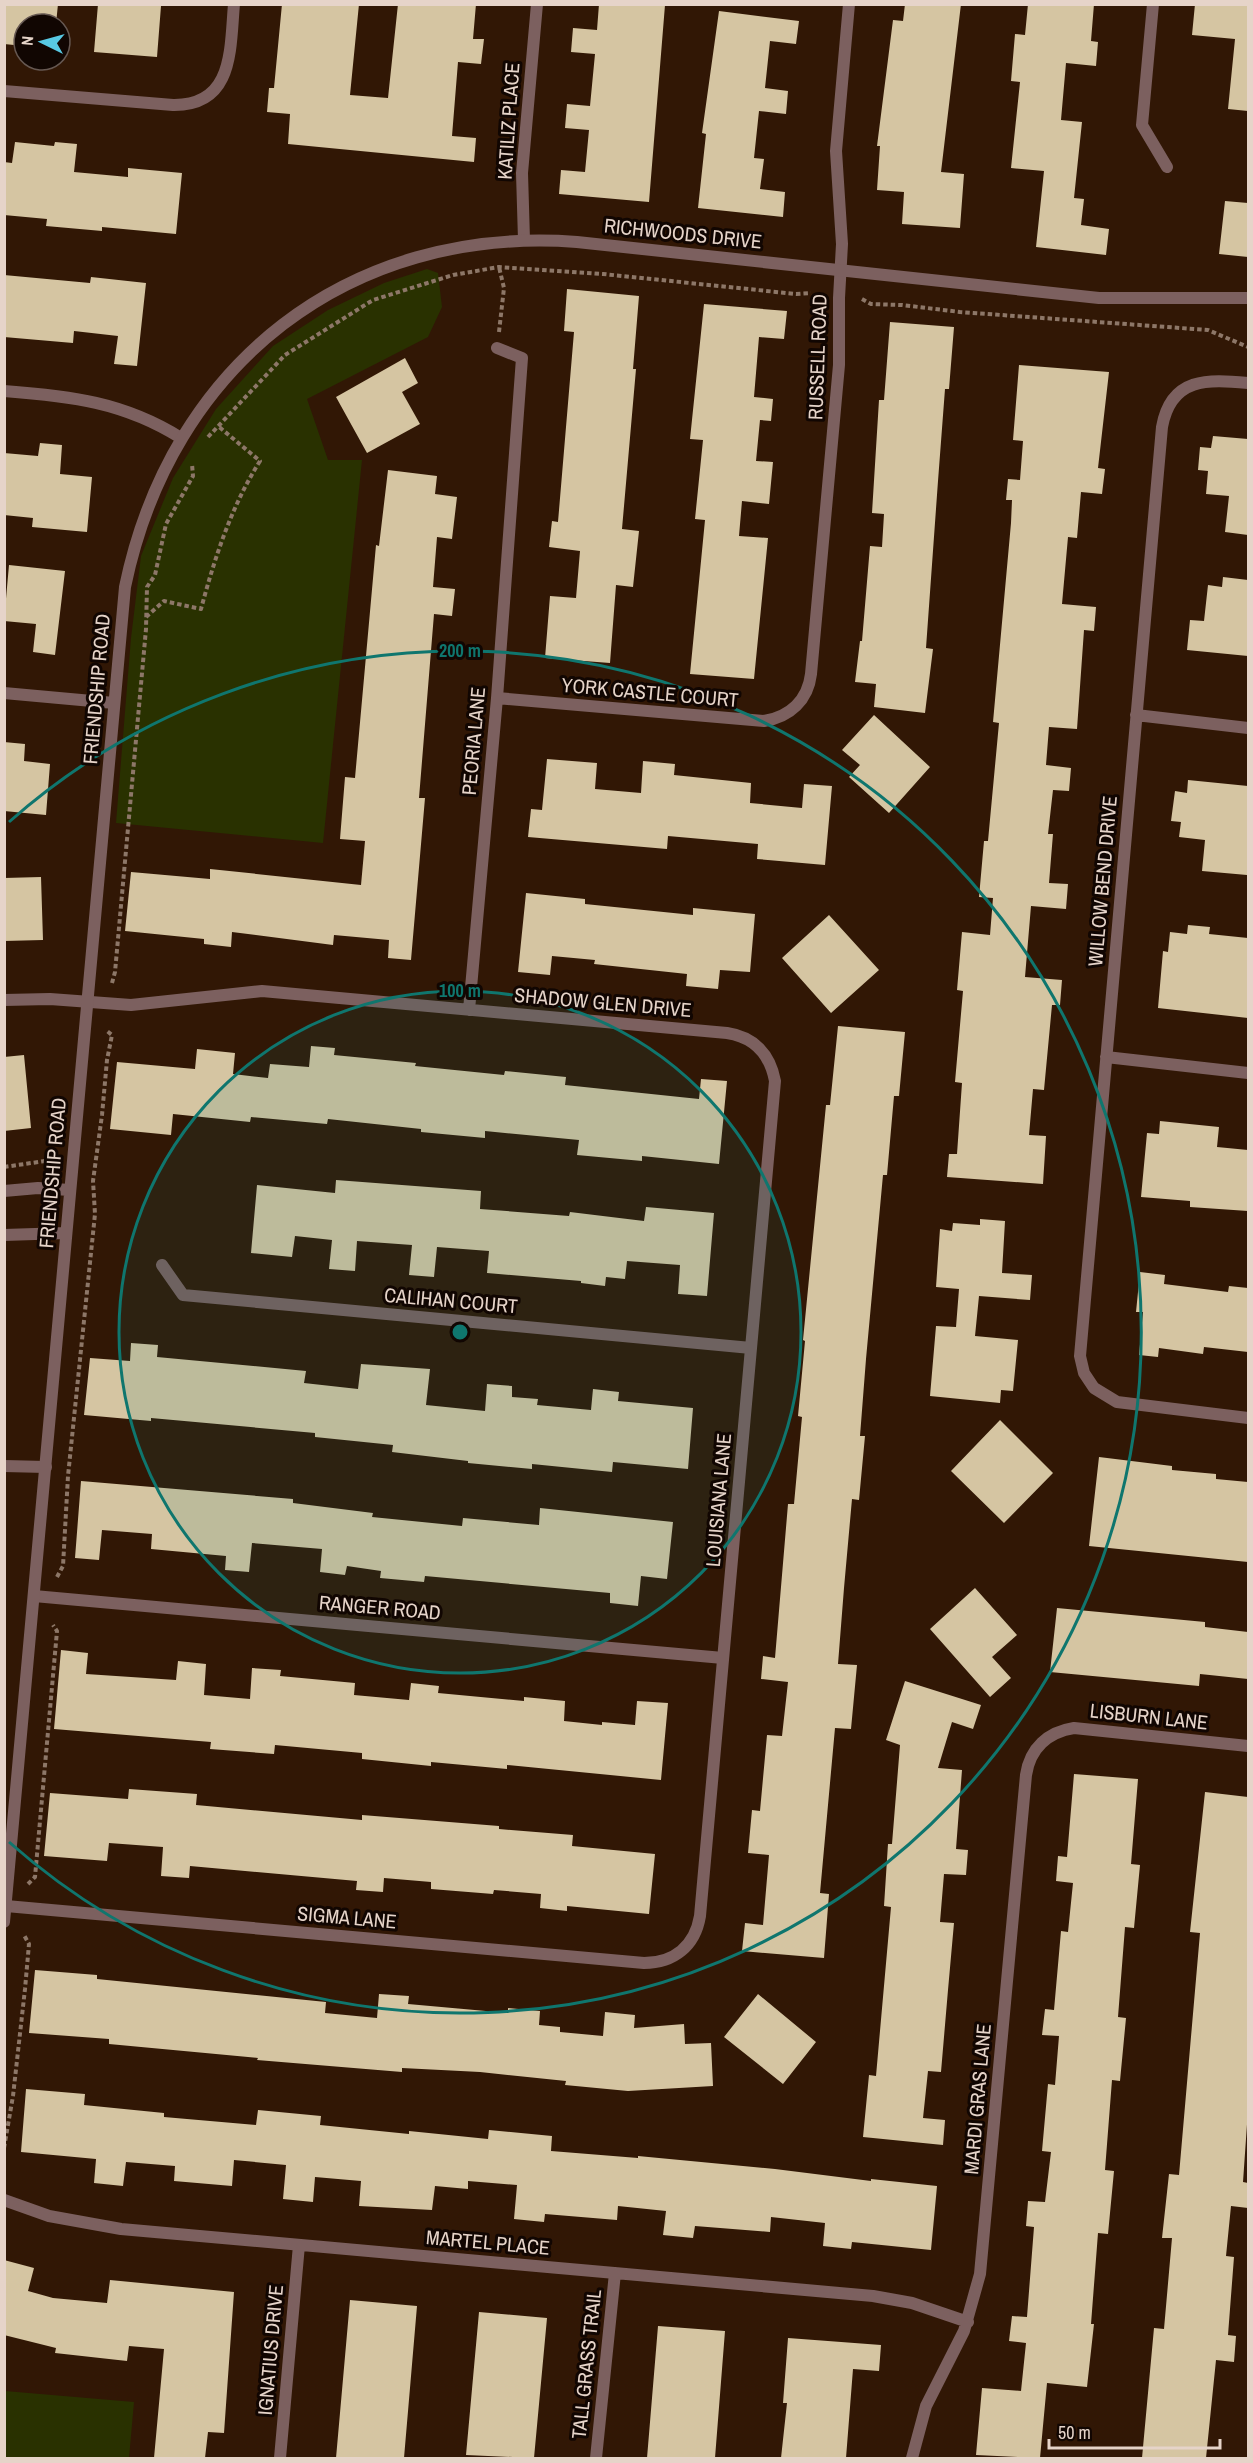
<svg xmlns="http://www.w3.org/2000/svg" width="1253" height="2463" viewBox="0 0 1253 2463" font-family="'Archivo Narrow',sans-serif">
  <rect width="100%" height="100%" fill="#311705"/>
  <!-- green -->
  <path fill="#293100" d="M427 269 438 273 442 307 428 337 307 399 328 460H362L323 843 116 823 131 638 141 556 173 478 216 409 273 346 328 310 384 283Z
    M5 2391 134 2402 129 2458H5Z"/>
  <!-- building -->
  <path fill="#d5c5a2" d="M4 4H58L56 24H24V46L4 44Z
    M98 4 161 6 157 57 94 52Z
    M282 4H359L350 95 388 98 398 4H476L473 39H484L481 64 458 62 452 136 476 138 474 162 288 144 290 114 267 112 269 88H274Z
    M599 4 665 5 649 202 559 194 561 170 585 172 589 130 565 128 567 104 590 106 595 54 571 52 573 28 597 30Z
    M905 4H961L941 172 964 174 960 228 902 224 904 192 877 190 880 146H877L893 20 903 21Z
    M1028 4H1094L1091 41 1098 42 1096 66 1066 63 1061 120 1082 122 1074 198 1084 199 1081 225 1109 229 1106 255 1036 247 1044 171 1011 168 1020 82 1011 81 1015 34 1025 35Z
    M1195 4H1248V111L1228 109 1235 39 1192 35Z
    M719 11 799 21 796 44 770 41 765 88 788 91 786 114 759 111 754 158 764 159 760 189 785 192 783 217 698 208 706 134 702 133Z
    M15 142 54 146 55 142 77 144 74 172 128 177V168L182 173 176 234 102 227V231L46 226 47 219 4 215V162L12 163Z
    M1225 201 1248 203V257L1219 254Z
    M4 275 90 283 91 277 146 283 137 366 114 364 118 336 74 331 73 343 4 337Z
    M567 289 639 296 633 369H636L622 529 639 531 633 587 616 585 610 663 545 658 550 596 576 598 580 551 549 547 552 521 558 522 574 332 564 331Z
    M704 304 787 311 784 339 759 337 754 397 773 399 771 421 760 420 756 461 773 462 769 504 742 501 739 536 768 538 754 679 690 674 705 520 695 519 703 440 690 439Z
    M890 322 954 327 949 389H945L938 481 926 648 933 649 925 713 874 707 876 684 855 682 860 641H862L870 546 882 547 884 514 872 513 879 400H884Z
    M405 358 418 383 402 392 420 424 367 453 336 397Z
    M1019 365 1109 372 1098 468 1105 469 1102 494 1081 492 1077 538 1068 537 1062 604 1096 607 1094 631 1084 630 1077 729 1049 727 1046 765 1071 768 1069 791 1053 790 1048 834H1053L1049 883 1068 884 1066 909 1031 906 1025 977 1062 980 1060 1005H1052L1044 1090 1033 1089 1029 1135 1046 1136 1043 1184 947 1177 949 1154H957L962 1083 955 1082 963 991 957 990 962 932 990 935 993 898 979 897 984 841H988L999 723 993 722 1011 523 1012 500H1006L1008 479 1020 480 1023 441 1013 440Z
    M1213 436 1248 439V535L1225 532 1229 496 1206 494 1208 471 1198 470 1200 447 1211 448Z
    M40 443 62 445 60 474 92 477 87 532 32 527 33 518 4 515V453L38 456Z
    M388 470 437 476 435 494 457 497 452 539 437 537 433 587 455 589 452 616 434 614 419 798H425L411 960 388 958 389 940 334 935 333 945 232 932 231 947 204 944V939L125 931 131 872 210 879V869L361 885 365 841 340 839 345 777 355 778 376 545 379 546Z
    M9 565 65 571 55 655 33 652 36 624 4 621Z
    M1223 577 1248 580V656L1187 650 1190 620 1204 621 1208 585 1222 587Z
    M874 715 930 767 889 813 849 777 860 765 842 750Z
    M4 742 25 744 24 761 50 764 46 815 4 811Z
    M547 759 597 763 595 789 641 793 643 761 675 764 674 775 751 783 750 803 802 808 804 784 832 786 825 865 757 859 758 844 668 836 667 849 528 837 531 809 542 810Z
    M1188 780 1248 786 1247 875 1202 871 1205 840 1179 837 1181 822 1171 821 1175 791 1187 793Z
    M41 877 43 940 4 941V878Z
    M526 893 585 899V904L693 915V908L755 914 750 972 720 970 718 989 686 986 687 974 594 964 595 960 552 956 550 975 518 972Z
    M829 915 879 970 831 1013 782 958Z
    M1188 925 1210 927 1209 934 1248 938V1018L1158 1008 1163 951 1168 952 1170 932 1187 934Z
    M838 1026 905 1032 899 1096H894L887 1175H883L866 1359 860 1436H865L859 1500 852 1499 844 1588 838 1664 857 1665 851 1729 835 1728 820 1893 829 1894 824 1958 742 1951 745 1923 763 1925 769 1855 748 1853 752 1810 760 1811 767 1735 782 1736 788 1682 761 1679 763 1656 775 1658 788 1504H794L802 1417 798 1416 805 1341 803 1340 826 1105H830Z
    M311 1046 335 1048 334 1055 416 1063 415 1066 504 1075 505 1071 566 1077 565 1085 699 1099 701 1079 727 1081 719 1164 642 1156V1161L577 1155 579 1140 485 1131V1138L421 1132V1129L328 1119 327 1124 251 1117 250 1122 173 1114 171 1135 110 1129 117 1062 195 1069 197 1049 235 1053 233 1074 268 1078 270 1064 309 1067Z
    M24 1055 31 1128 4 1131V1057Z
    M1160 1121 1219 1127 1217 1147 1248 1150V1211L1190 1207V1201L1141 1197 1147 1133 1159 1134Z
    M336 1180 481 1191 480 1209 569 1216 570 1212 644 1221 646 1207 714 1213 707 1296 678 1294 680 1265 627 1261 625 1279 606 1277 605 1286 581 1283V1281L487 1273 489 1251 437 1247 434 1277 409 1275 412 1245 357 1241 355 1271 329 1269 332 1240 295 1236 292 1257 251 1253 257 1185 335 1193Z
    M980 1219 1005 1221 1002 1273 1032 1275 1030 1300 979 1296 975 1336 1018 1340 1013 1391 1001 1390 1000 1403 930 1396 936 1326 956 1327 959 1289 936 1287 940 1229 952 1231 953 1223 980 1225Z
    M1140 1272 1165 1275 1164 1284 1228 1292 1229 1286 1248 1288V1352L1204 1347 1203 1354 1159 1348 1158 1357 1139 1355 1143 1312H1136Z
    M131 1343 158 1345 157 1357 306 1371 304 1383 358 1389 361 1364 430 1369 426 1405 485 1411 487 1384 512 1386V1397L538 1399 537 1405 591 1410 593 1389 619 1392 618 1401 693 1408 688 1469 613 1462 612 1472 532 1464V1469L468 1463V1461L392 1452 393 1445 315 1437V1433L151 1418V1421L84 1415 90 1358 130 1361Z
    M1000 1420 1053 1473 1004 1523 951 1471Z
    M1099 1457 1172 1466V1470L1216 1474V1479L1248 1482V1562L1089 1546Z
    M81 1481 293 1499V1503L373 1513 372 1517 462 1526 463 1518 539 1525 540 1508 673 1522 667 1579 641 1576 638 1606 610 1603V1593L425 1576 424 1582 380 1578 381 1571 347 1566 345 1575 320 1572 322 1549 252 1543 249 1572 225 1570 226 1556 151 1549 152 1534 102 1530 99 1560 75 1558Z
    M975 1588 1017 1635 992 1657 1011 1678 990 1697 930 1629Z
    M1057 1608 1205 1622V1627L1248 1632V1679L1200 1674 1199 1686 1050 1672Z
    M61 1650 88 1653 86 1674 176 1680 178 1661 206 1664 204 1695 250 1699 252 1668 281 1670 280 1676 355 1683 354 1695 409 1700 411 1683 439 1686 438 1693 524 1701V1697L565 1701 564 1721 602 1725V1722L635 1725 637 1701 668 1703 661 1780 507 1765V1769L431 1762V1766L362 1759V1753L275 1745 274 1754 210 1749 211 1742 54 1729Z
    M905 1681 981 1705 973 1729 952 1722 938 1768 962 1770 956 1849 968 1850 966 1875 944 1874 940 1922 954 1923 948 1990 941 2072 928 2071 923 2118 945 2120 943 2145 863 2137 869 2075 876 2076 891 1907 884 1906 888 1844H892L900 1745 886 1740Z
    M1074 1774 1138 1779 1131 1864 1140 1865 1134 1928 1125 1927 1118 2017 1126 2018 1120 2081 1112 2080 1105 2170 1114 2171 1108 2234 1098 2233 1091 2324H1094L1087 2387 1047 2383 1040 2458 976 2455 982 2388 1021 2391 1026 2343 1009 2341 1012 2316 1027 2317 1034 2227 1026 2226 1028 2201 1045 2202 1051 2152 1042 2151 1048 2084 1055 2085 1059 2036 1042 2035 1045 2009 1054 2010 1061 1931 1068 1932 1073 1883 1056 1881 1058 1856 1067 1857Z
    M129 1789 197 1794 196 1805 362 1820V1815L499 1826V1829L573 1835 572 1846 655 1854 649 1914 567 1906V1911L540 1908 541 1894 494 1890 493 1894 431 1889V1882L384 1878 383 1892 356 1890 357 1881 190 1866 189 1878 161 1876 163 1847 109 1843 107 1861 44 1856 50 1793 128 1799Z
    M1205 1792 1248 1797V2110L1243 2182 1248 2183V2208L1231 2206 1226 2256 1234 2257 1228 2335 1236 2336 1234 2362 1216 2360 1206 2458H1142L1154 2328 1164 2329 1172 2238H1162L1169 2174 1179 2175 1200 1933 1190 1932Z
    M35 1970 97 1975V1979L326 2002 325 2013 377 2018 379 1994 409 1996 408 2004 508 2013V2008L540 2011 539 2025 560 2027V2032L603 2036 605 2012 635 2015 634 2028 684 2024 685 2044 711 2043 713 2086 628 2091 565 2085 566 2081 480 2072 402 2068V2072L257 2060 258 2058 109 2044V2039L29 2033Z
    M758 1994 816 2042 783 2084 724 2037Z
    M26 2089 85 2094 84 2105 164 2113V2117L256 2125 258 2110 321 2116 320 2125 409 2134V2131L488 2139 489 2130 552 2136 551 2151 638 2158V2156L775 2169 871 2181V2179L937 2186 931 2250 852 2242 851 2249 823 2246 825 2223 771 2217 770 2232 695 2226 693 2238 663 2235 666 2211 618 2206 617 2220 545 2214 544 2222 514 2219 517 2185 468 2181V2189L435 2186 432 2210 359 2206 361 2181 315 2177 313 2202 283 2199 286 2165 234 2160 232 2186 174 2181 175 2166 126 2162 123 2186 94 2183 96 2159 21 2152Z
    M4 2260 34 2268 28 2291 53 2298 107 2303 110 2280 234 2292 224 2433 208 2432 205 2458H154L164 2349 129 2346 127 2361 55 2353 56 2348 4 2335Z
    M350 2300 417 2306 404 2458H336Z
    M479 2312 547 2318 534 2458 466 2455Z
    M658 2326 725 2331 715 2458H647Z
    M788 2338 881 2345 879 2371 853 2369 846 2458H781L787 2403H783Z"/>
  <g fill="none" stroke-linecap="round" stroke-linejoin="round">
    <!-- path -->
    <path stroke="#8d7768" stroke-width="4" stroke-dasharray="4.5 3" stroke-linecap="butt" d="M862 299 871 304 902 305 960 312 1208 330 1248 347
      M499 332 504 288 499 267
      M208 437 285 355 373 300 453 275 499 267 603 274 796 294 811 293
      M146 617 164 601 201 609C215 557 231 507 260 461L218 426
      M112 983 115 972 146 629 147 587 155 575 166 524 193 476 192 464
      M4 1167 45 1161 49 1172
      M57 1577 63 1566 68 1476 95 1214 93 1181 102 1115 107 1060 112 1035 107 1031
      M28 1884 35 1877 57 1631 53 1625
      M4 2148 13 2096 25 1989 29 1944 24 1935"/>
    <!-- minor -->
    <path stroke="#7c605f" stroke-width="12" d="M1153 4 1142 125 1167 167
      M4 91 173 105C234 106 230 49 234 4
      M524 240 522 173 537 4
      M1248 383C1208 379 1171 377 1162 427L1080 1356 1084 1373 1094 1388 1117 1402 1248 1418
      M4 391C70 396 124 402 181 438
      M4 693 114 703
      M497 698 764 721C790 717 808 700 811 674L839 365V298L842 244 836 151 849 4
      M1136 715 1248 728
      M4 1000 50 999 131 1005 262 991 727 1033C754 1037 770 1054 775 1081L700 1916C695 1946 674 1963 644 1963L6 1906
      M469 1010 497 698 522 358 497 348
      M1106 1057 1248 1073
      M162 1265 183 1295 751 1348
      M4 1466 46 1467
      M34 1596 723 1658
      M4 2200 49 2216 121 2229 873 2296 912 2303 968 2322
      M280 2458 299 2245
      M596 2458 615 2273
      M912 2458 926 2406 964 2331 980 2274 1026 1775C1030 1748 1048 1732 1074 1728L1248 1746"/>
    <!-- tertiary -->
    <path stroke="#7c605f" stroke-width="12" d="M4 1191 38 1188 70 1190
      M4 1235 66 1233
      M4 1922 125 587C171 364 349 225 577 242L1099 298H1248"/>
  </g>
  <!-- distance rings -->
  <circle cx="460" cy="1332" r="341" fill="#0f766e" fill-opacity=".12"/>
  <g fill="none" stroke="#0f766e" stroke-width="3">
    <circle cx="460" cy="1332" r="341"/>
    <path d="M9 822A681 681 0 1 1 9 1842"/>
  </g>
  <g text-anchor="middle" dominant-baseline="central" stroke-width="6" stroke-linejoin="round" paint-order="stroke">
    <!-- street labels -->
    <g font-size="20" fill="#e6d4c9" stroke="#110602">
      <text transform="translate(508 121) rotate(-86)">KATILIZ PLACE</text>
      <text transform="translate(683 233) rotate(6)">RICHWOODS DRIVE</text>
      <text transform="translate(817 357) rotate(-88)">RUSSELL ROAD</text>
      <text transform="translate(96 689) rotate(-85)">FRIENDSHIP ROAD</text>
      <text transform="translate(650 692) rotate(5)">YORK CASTLE COURT</text>
      <text transform="translate(473 741) rotate(-85)">PEORIA LANE</text>
      <text transform="translate(1102 881) rotate(-85)">WILLOW BEND DRIVE</text>
      <text transform="translate(603 1002) rotate(5)">SHADOW GLEN DRIVE</text>
      <text transform="translate(52 1173) rotate(-85)">FRIENDSHIP ROAD</text>
      <text transform="translate(451 1300) rotate(5)">CALIHAN COURT</text>
      <text transform="translate(718 1500) rotate(-85)">LOUISIANA LANE</text>
      <text transform="translate(380 1607) rotate(5)">RANGER ROAD</text>
      <text transform="translate(1149 1716) rotate(6)">LISBURN LANE</text>
      <text transform="translate(347 1917) rotate(5)">SIGMA LANE</text>
      <text transform="translate(977 2099) rotate(-85)">MARDI GRAS LANE</text>
      <text transform="translate(488 2242) rotate(5)">MARTEL PLACE</text>
      <text transform="translate(270 2350) rotate(-85)">IGNATIUS DRIVE</text>
      <text transform="translate(586 2364) rotate(-84)">TALL GRASS TRAIL</text>
    </g>
  </g>
  <circle cx="460" cy="1332" r="9" fill="#0f766e" stroke="#110602" stroke-width="3"/>
  <g font-size="18" text-anchor="middle" font-weight="bold" fill="#0f766e" stroke="#110602" stroke-width="6" stroke-linejoin="round" paint-order="stroke">
    <text x="460" y="657">200 m</text>
    <text x="460" y="997">100 m</text>
  </g>
  <!-- border -->
  <rect width="1253" height="2463" fill="none" stroke="#e6d4c9" stroke-width="12"/>
  <!-- north arrow -->
  <g transform="translate(42 42) rotate(275)"><circle r="28" fill="#110602" stroke="#665852" stroke-width="1.5"/>
  <path d="M0-4.5L10 22L0 15L-10 22Z" fill="#58c9e4"/>
  <text y="-9" font-size="16" font-weight="bold" text-anchor="middle" fill="#e6d4c9">N</text>
  </g>
  <!-- scale -->
  <path d="M1049 2439v9h171v-9" fill="none" stroke="#e6d4c9" stroke-width="3"/>
  <text x="1058" y="2439" font-size="18" fill="#e6d4c9" stroke="#110602" stroke-width="4.5" paint-order="stroke">50 m</text>
</svg>
